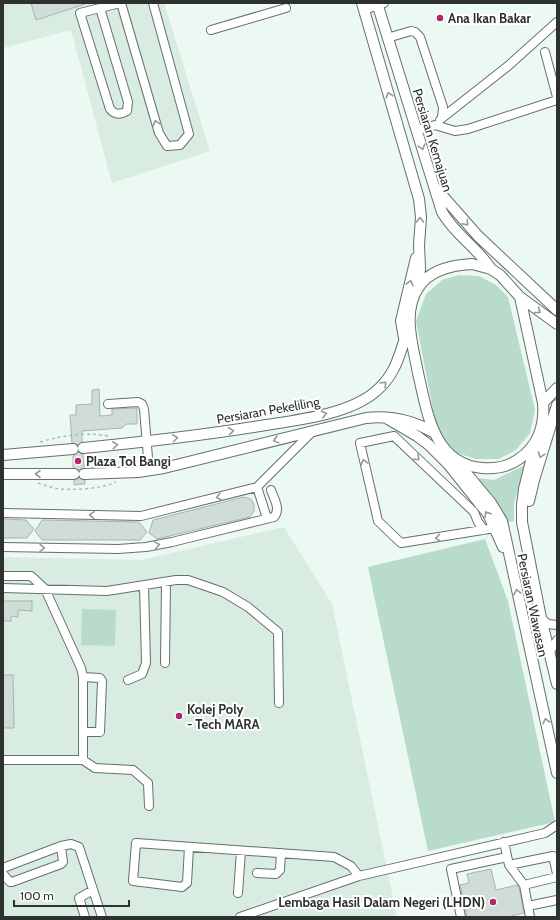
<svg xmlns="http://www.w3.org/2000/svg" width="560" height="920" viewBox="0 0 560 920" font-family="Cabin,sans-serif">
  <rect width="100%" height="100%" fill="#ecf8f2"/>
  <!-- built -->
  <path fill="#d8ece2" d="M3 3H164L210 151 112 183 71 30 3 48Z
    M284 527 332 604 397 917H3V557L142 560Z"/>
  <!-- green -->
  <path fill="#b9dbca" d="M459 275 479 276 496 285 508 297 535 410 530 433 516 450 499 459H476L457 453 444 440 436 426 416 321 426 294 442 280Z
    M525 465 514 503V521L508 522 499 509 469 477 494 480Z
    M485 539 508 601 555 822 428 851 368 567Z
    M82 609 116 610 115 646 81 645Z"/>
  <!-- building -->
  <path fill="#d0dcd6" stroke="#a8b4ae" d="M31 3H85V4L36 20Z
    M99 389 100 416 112 415V409L137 408V424H126L122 428 82 431V442L78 445 72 443 70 415H76V405L92 404V390Z
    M78 452 83 454 84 468 79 470 73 468V456Z
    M79 478 85 480V484L74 485V480Z
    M244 497 251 499 254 504V511L250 517 157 539 149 533 153 520Z
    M3 519 26 520 34 529 27 538H3Z
    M42 520 139 522 147 532 140 540H42L35 531Z
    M3 601H32V611L18 610V617L11 616V621H3Z
    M3 675H13L14 728H3Z
    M491 869 496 890 517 885 519 887 524 913 508 917H467L460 885 469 883 467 874Z"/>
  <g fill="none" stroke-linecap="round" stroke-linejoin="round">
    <!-- minor casing -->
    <g stroke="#66706b" stroke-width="10">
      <path id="minor" d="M121 3 159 133 167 146 180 145 189 134 153 3
        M100 8 128 102 127 111C120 115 115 115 110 109L80 13Z
        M100 8 120 3
        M364 10 384 3
        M211 30 286 8
        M387 38 411 31 415 32 420 37 443 107 442 118 440 120
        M545 52 557 97
        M442 118 508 66 557 22
        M417 130 435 125 455 131 468 129 557 100
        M108 404 138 402 142 404 144 409 149 470
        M257 487 266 515 265 519
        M3 513 141 516 257 487 313 431
        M484 530 478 522 474 512 394 436 360 443 378 521 401 543 495 528
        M3 547 118 549 146 547 172 542 274 517C281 509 274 499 271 490
        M3 576H31L45 589 81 668 83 677V760
        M3 588 107 591 176 580H188L223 592 248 607 278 632 279 703
        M541 618 548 624 557 625
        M549 653 557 640
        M165 663 166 582
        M83 677 100 678 102 681 100 732H83
        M128 680 142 674 146 663 144 586
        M3 760H83L95 768 133 770 148 783 149 806
        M504 842 509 865 524 885 530 917
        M189 847 187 883 182 887 133 881 136 843 334 857 351 866 359 876
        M509 865 553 856 557 874
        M3 868 61 846 71 844 79 847 102 917
        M257 873 276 874 280 870 281 853
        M3 874 10 882H12L61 864 63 862 61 846
        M524 885 557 877
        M238 893 241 851
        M528 906 557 900
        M85 917 79 898 93 890
        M240 917 359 876 545 833 557 825
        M461 917 451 869 507 857"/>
    </g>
    <!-- major casing -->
    <g stroke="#66706b" stroke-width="12">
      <path id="major" d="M362 3 419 199 421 217 419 245 420 267 419 287
        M377 3 442 212C455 235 477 247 491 269
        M434 186 478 236 557 310
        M472 264 491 269 500 275 520 297 543 403C545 425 538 446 519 459 509 466 495 469 482 468 433 464 427 411 418 373 413 346 402 313 418 288 429 270 453 265 472 264Z
        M520 297 557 324
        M404 338 401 321 416 258
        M543 403 557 388
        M388 419 417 436 429 445 448 464 488 514 503 547
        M535 445 524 489 522 505V522L541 618 557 684
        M83 448C144 442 205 435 266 425 299 420 349 414 375 392 397 374 400 352 409 326
        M3 455 73 449
        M457 462 491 503 502 521 557 773
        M3 474H74
        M84 474 138 472 164 468 366 418C391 415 412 420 433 432
        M529 501 534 480 557 405"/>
    </g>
    <!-- path -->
    <path stroke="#b0bab5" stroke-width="1.5" stroke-dasharray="3 3" stroke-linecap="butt" d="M40 442C65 435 83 432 109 436
      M38 483C45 485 52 488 59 489 75 490 102 489 116 482"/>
    <!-- minor -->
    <use href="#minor" stroke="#fff" stroke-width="8"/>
    <!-- major -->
    <use href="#major" stroke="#fff" stroke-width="10"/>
  </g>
  <!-- one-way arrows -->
  <defs><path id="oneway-chevron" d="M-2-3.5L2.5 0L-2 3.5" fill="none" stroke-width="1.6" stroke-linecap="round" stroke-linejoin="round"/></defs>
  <g stroke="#969897">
    <use href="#oneway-chevron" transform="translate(389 95) rotate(-106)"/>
    <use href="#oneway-chevron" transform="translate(156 123) rotate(-106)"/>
    <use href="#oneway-chevron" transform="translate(422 147) rotate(74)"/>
    <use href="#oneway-chevron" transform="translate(420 220) rotate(-91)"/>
    <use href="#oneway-chevron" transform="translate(466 223) rotate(49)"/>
    <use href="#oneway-chevron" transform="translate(410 283) rotate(-77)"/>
    <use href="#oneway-chevron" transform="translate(538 311) rotate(37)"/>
    <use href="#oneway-chevron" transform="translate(384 384) rotate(-46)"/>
    <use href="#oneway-chevron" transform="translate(324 414) rotate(-12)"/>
    <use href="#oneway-chevron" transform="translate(231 431) rotate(-8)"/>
    <use href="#oneway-chevron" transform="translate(175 438) rotate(-7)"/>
    <use href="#oneway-chevron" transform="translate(276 440) rotate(165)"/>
    <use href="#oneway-chevron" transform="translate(115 445) rotate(-5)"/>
    <use href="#oneway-chevron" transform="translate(541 455) rotate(107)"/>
    <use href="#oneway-chevron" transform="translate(417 458) rotate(43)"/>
    <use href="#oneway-chevron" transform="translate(364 462) rotate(-104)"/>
    <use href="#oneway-chevron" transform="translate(38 474) rotate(180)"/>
    <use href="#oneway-chevron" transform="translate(219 497) rotate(166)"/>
    <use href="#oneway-chevron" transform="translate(487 514) rotate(-122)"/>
    <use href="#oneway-chevron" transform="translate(92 515) rotate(-179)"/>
    <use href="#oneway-chevron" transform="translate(438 538) rotate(172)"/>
    <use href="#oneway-chevron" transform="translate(157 545) rotate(-10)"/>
    <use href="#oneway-chevron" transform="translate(42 548) rotate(1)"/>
    <use href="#oneway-chevron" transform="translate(517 592) rotate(-102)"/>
    <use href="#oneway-chevron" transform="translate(546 721) rotate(-102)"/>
  </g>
  <!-- markers -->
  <g fill="#b0286b" stroke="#fff" stroke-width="1.5">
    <circle cx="440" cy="18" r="4"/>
    <circle cx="78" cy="461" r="4"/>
    <circle cx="179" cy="716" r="4"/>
    <circle cx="493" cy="902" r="4"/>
  </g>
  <g text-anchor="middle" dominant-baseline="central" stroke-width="4" stroke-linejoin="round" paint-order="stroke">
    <!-- poi labels -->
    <g font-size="13" font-weight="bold" fill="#2d322f" stroke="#fff" text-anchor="start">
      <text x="448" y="18">Ana Ikan Bakar</text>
      <text x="86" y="461">Plaza Tol Bangi</text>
      <text x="187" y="709">Kolej Poly<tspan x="187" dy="15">- Tech MARA</tspan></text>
      <text x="485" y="902" text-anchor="end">Lembaga Hasil Dalam Negeri (LHDN)</text>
    </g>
    <!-- street labels -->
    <g font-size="13" fill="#2d322f" stroke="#fff">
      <text transform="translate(433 140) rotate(73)">Persiaran Kemajuan</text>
      <text transform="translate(268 410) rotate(-10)">Persiaran Pekeliling</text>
      <text transform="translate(533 605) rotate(78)">Persiaran Wawasan</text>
    </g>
  </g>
  <!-- border -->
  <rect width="560" height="920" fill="none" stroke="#2d322f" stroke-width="8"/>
  <!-- scale -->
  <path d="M14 900v6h115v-6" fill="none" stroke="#2d322f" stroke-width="2"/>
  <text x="20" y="900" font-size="12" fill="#2d322f" stroke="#ffffff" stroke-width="3" paint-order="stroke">100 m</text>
</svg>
